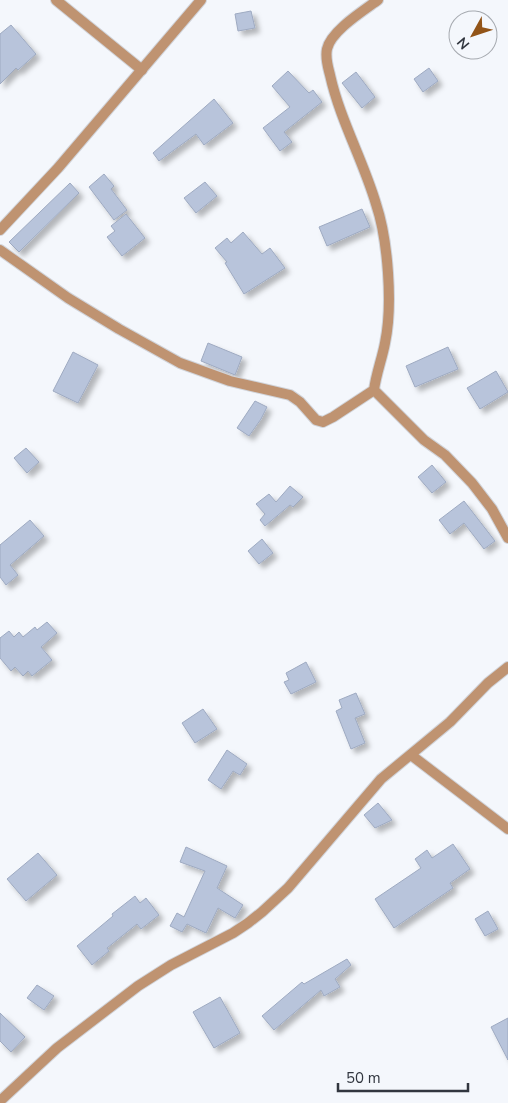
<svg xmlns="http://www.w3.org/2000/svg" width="508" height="1103" viewBox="0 0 508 1103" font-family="'Nunito Sans',sans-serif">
  <defs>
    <filter id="shadow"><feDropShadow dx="4.5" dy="4.5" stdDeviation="2.5" flood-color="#0004"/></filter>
  </defs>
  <rect width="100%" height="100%" fill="#f4f7fc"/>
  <!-- building -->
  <path fill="#b8c4db" stroke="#9eaac1" filter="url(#shadow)" d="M251 11 255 28 238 31 235 14Z
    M11 25 36 54 18 70 16 68 0 84V34Z
    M429 68 438 81 423 92 414 79Z
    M288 71 309 93 313 90 322 102 284 132 292 142 280 151 263 128 290 107 272 86Z
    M356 72 375 97 362 108 342 83Z
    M214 99 233 123 204 145 196 134 159 161 153 153Z
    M104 174 114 186 111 189 127 210 114 220 89 187Z
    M205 182 217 196 196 213 184 198Z
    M70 183 79 193 19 252 9 242Z
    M362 209 370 227 327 246 319 227Z
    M126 214 145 238 122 256 107 237 115 231 111 226Z
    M243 232 262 254 270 248 285 268 244 294 225 263 227 262 215 248 227 238 231 243Z
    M208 343 242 357 235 375 201 361Z
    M448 347 458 369 415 387 406 366Z
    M73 352 98 365 78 403 53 391Z
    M496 371 508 392 480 409 467 388Z
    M255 401 267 407 261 419 249 436 237 428Z
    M26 448 39 462 27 473 14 458Z
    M432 465 446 482 432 493 418 477Z
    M290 486 303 497 293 507 290 505 265 526 260 520 265 514 256 504 269 494 276 502Z
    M464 501 495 541 484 549 464 523 450 534 439 520Z
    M30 520 44 536 10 565 18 575 6 585 0 577V545Z
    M262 539 273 553 259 564 248 551Z
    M47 622 57 633 41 647 52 660 32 676 28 671 23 676 15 667 11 671 0 658V638L9 631 14 637 19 632 23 637 35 627 37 630Z
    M306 662 316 682 291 694 284 682 289 680 286 673Z
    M356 693 365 714 355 718 365 743 351 749 336 711 342 708 339 700Z
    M203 709 217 729 195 743 182 723Z
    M227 750 247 764 240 775 233 771 221 789 208 780Z
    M378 803 392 820 375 828 364 815Z
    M453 844 470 869 450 883 453 888 394 928 375 899 421 868 415 859 427 850 432 858Z
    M186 847 227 866 217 888 243 905 235 918 218 908 206 933 187 924 182 932 170 926 177 913 184 917 205 871 180 862Z
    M38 853 57 875 26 901 7 879Z
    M135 896 140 903 146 898 159 915 141 929 137 924 107 948 109 951 92 965 77 946 113 916 112 914Z
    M488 911 498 929 485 936 475 919Z
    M347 959 351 965 335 979 340 987 324 996 321 990 274 1030 262 1016 302 982 304 984Z
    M37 985 54 996 44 1010 27 998Z
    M220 997 240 1033 214 1048 193 1012Z
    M0 1013 25 1037 11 1052 0 1041Z
    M508 1018V1060L491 1027Z"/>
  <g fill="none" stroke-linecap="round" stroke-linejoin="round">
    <!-- minor casing -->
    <g stroke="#d1d4da" stroke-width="12">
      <path id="minor" d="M56 0 142 70
        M0 250 68 298 119 329 180 363 230 381 290 395 300 402 316 420 323 422 333 417 374 390C376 374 382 359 385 343 393 305 388 240 376 204 363 160 340 120 330 75 328 67 325 58 327 49 331 31 363 11 378 0
        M374 390 424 440 445 455 472 483 492 509 508 538
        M411 755 508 829
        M0 1101 57 1048 138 986 171 965 233 933 248 923 262 912 288 888 381 779 450 722 488 683 508 667"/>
    </g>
    <!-- tertiary casing -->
    <g stroke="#d1d4da" stroke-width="12">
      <path id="tertiary" d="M0 230 58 168 201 0"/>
    </g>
    <!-- minor -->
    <use href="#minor" stroke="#bf9371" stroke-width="10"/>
    <!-- tertiary -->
    <use href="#tertiary" stroke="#bf9371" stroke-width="10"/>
  </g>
  <!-- north arrow -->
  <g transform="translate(473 35) rotate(230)"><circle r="24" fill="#f4f7fc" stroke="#a6aab0"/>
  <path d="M0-4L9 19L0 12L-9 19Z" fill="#925418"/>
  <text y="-8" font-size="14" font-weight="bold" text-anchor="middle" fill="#31363f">N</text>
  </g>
  <!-- scale -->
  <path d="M338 1083v8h130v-8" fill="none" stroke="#31363f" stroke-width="2.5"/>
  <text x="346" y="1083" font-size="15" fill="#31363f" stroke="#f4f7fc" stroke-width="4" paint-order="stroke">50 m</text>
</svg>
